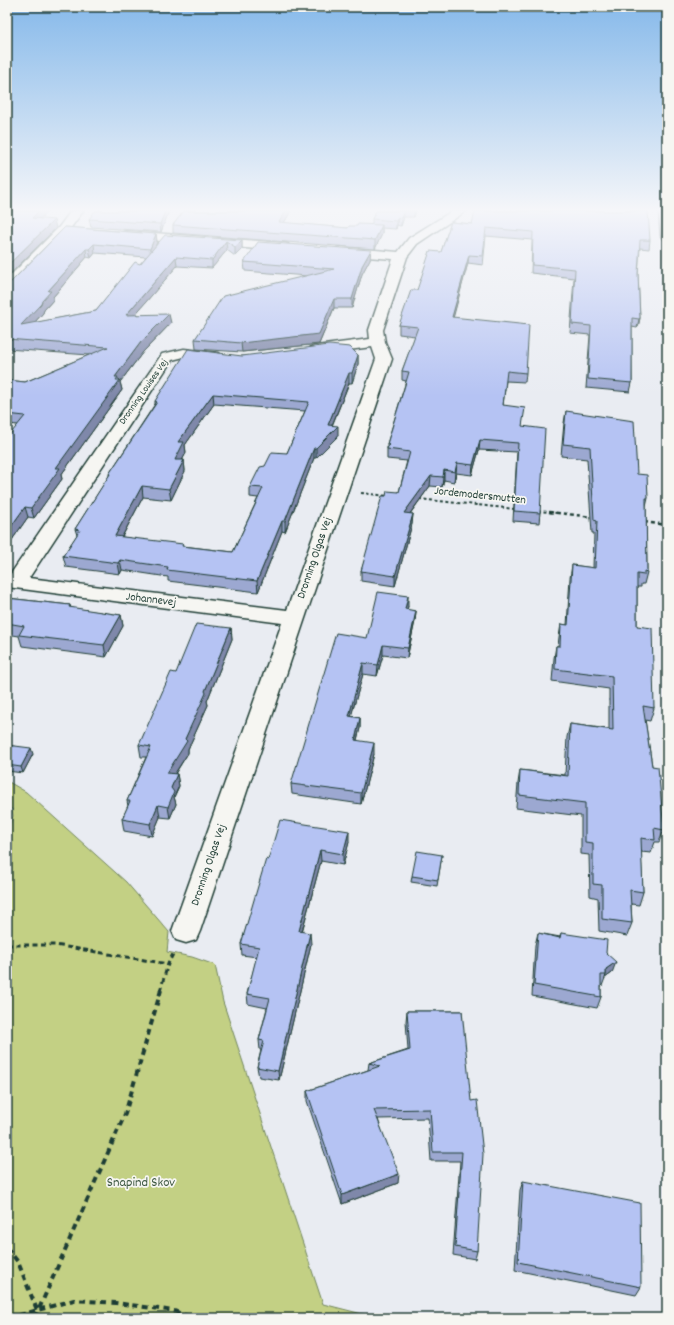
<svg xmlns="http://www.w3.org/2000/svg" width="674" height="1325" viewBox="0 0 674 1325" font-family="Dekko,sans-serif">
  <rect width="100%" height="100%" fill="#e9ecf2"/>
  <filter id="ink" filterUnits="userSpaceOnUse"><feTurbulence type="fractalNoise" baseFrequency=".025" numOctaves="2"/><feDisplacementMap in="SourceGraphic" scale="8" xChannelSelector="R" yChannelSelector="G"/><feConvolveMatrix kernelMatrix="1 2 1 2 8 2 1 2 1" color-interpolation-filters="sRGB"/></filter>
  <g filter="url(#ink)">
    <!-- green -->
    <path fill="#c3d084" stroke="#71865c" d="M7 781 26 792 126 882 169 932 167 952 192 957 215 965 223 1002 323 1304 378 1318H7V833L13 816 12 809 7 806Z"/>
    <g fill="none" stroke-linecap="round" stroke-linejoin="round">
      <!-- minor casing -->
      <g stroke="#1f3d34" stroke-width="3">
        <path id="minor" d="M71 211H83L67 233 12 290 7 291V279L59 227Z
          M452 211H466L417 244 407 257 383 330 385 342 392 359 200 931 196 940 186 943 176 940 172 931 282 623 7 587V575H10L162 354 184 349 219 353 222 356 219 359 214 361 184 357 172 360 29 578 287 610 376 359 372 347 316 354 311 353 309 350 311 347 316 346 370 339 369 330 393 259 341 255 337 254 335 251 337 248 341 247 398 252 409 238Z
          M659 211H667V240L663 239 661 236Z
          M127 231 284 243 288 244 290 247 288 250 284 251 123 238 121 235 123 232Z"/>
      </g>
      <!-- path-far3 -->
      <path stroke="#1f3d34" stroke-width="2" stroke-dasharray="3 2.5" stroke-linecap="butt" d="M361 493 388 496
        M419 499 515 509
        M538 511 558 513"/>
      <!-- path-far2 -->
      <path stroke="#1f3d34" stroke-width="2.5" stroke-dasharray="4 3" stroke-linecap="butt" d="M549 512 593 517
        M644 522 667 525"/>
      <!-- path-far1 -->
      <path stroke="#1f3d34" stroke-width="3" stroke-dasharray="5 3.5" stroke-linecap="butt" d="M7 945H55L168 964
        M160 991 168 964 173 954"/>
      <!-- path -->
      <path stroke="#1f3d34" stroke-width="4" stroke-dasharray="6 4.5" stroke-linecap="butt" d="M7 1248 18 1262 37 1310
        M9 1318 74 1300 116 1303 174 1311 193 1318
        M35 1318 125 1114 161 990"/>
      <!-- minor -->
      <use href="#minor" fill="#f6f6f2" fill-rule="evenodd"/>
    </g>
    <!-- wall -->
    <path fill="#9ca8d1" stroke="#1f3d34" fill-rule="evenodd" d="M169 211 161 232 91 227 89 219Z
      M184 211H291L284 223 348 228 372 225V219L376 211H416L414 217H404L401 226 397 225 396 229 382 228V234L375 249 173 233V225Z
      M451 222 650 240 649 249 640 248 638 274 640 318 638 327 637 328 632 327V383L630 392 586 388 590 335 570 333 574 278 531 273 532 240 486 236 483 265 468 263 453 317 526 373 525 382 506 381 503 405 522 426 540 513 539 523 513 521 517 452 479 450 472 475 456 473 454 482 444 480 442 487 430 486 410 514H413L412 524 395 586 361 581V571L386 496 399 492 407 461 387 459V444L406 381 402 380V371L415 336 399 334V325L417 290 441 252Z
      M65 227 156 234 157 242 156 245 242 240V249L235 256 227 250 212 268 177 266 135 314 171 323 143 352 120 382 122 390 61 475 62 479 34 518 28 517 7 547 18 425 7 424V380L25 382 89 355 7 349V283L11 282ZM95 253 146 257 140 264 96 311 34 323 43 313 44 310 53 300V297L87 257 91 258Z
      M370 259 362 274 352 308H334L319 344 242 352 196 349 195 339 307 276 245 271 244 262Z
      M358 355V364L352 383H349L332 426 338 436 316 458H314L285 532 282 531 258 592 168 581V577L122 570 120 574 66 567 63 556 77 535 75 529 109 476V474L155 404V401L242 356ZM214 404 305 411 287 453 265 466 250 487V497L258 498 233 552 183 546 122 537 143 497 171 500 185 471 184 460H182L186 453 185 445Z
      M566 411 637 474 648 498 646 507 647 572 644 584H641V587H637V626L654 708 650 721 645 720 652 766 664 830 659 842H655L651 853 641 852 643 892 639 905 631 904 632 923 627 936 599 931 598 898 590 896 589 855 581 854V816L516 808 518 783 520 770 565 775 567 737 570 724 609 729V689L552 681 554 658 556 646H558L559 637 561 624 567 625 570 578 572 565 593 568 594 533H592L587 459 561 456 564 423Z
      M7 598 70 605 71 608 121 615 123 626 106 657 22 646 19 636 7 634Z
      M408 606 407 610 416 611 415 621 407 658 383 655 377 676 363 674 351 716 360 718V728L357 740 374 754 361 804 292 794 291 784 367 638Z
      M231 628 232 639 207 701 208 705 188 749V753L175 774H177L179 786 174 797 176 804 170 818 160 817 152 836 124 831 122 819 128 806 127 801 146 757H141L139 745 176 673Z
      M7 745 33 754 23 773 7 771Z
      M349 842 343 865 321 861 302 932 311 944 279 1080 259 1077 257 1067 261 1050H260L259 1040 267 1008 248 1004 247 994 257 957 242 955 241 944 268 860Z
      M442 855 437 886 411 882 412 876Z
      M538 933 560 937 561 933 606 953 612 973 605 978 602 986H601V997L597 1008 532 996 535 945Z
      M407 1011H462L477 1251 475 1259 453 1255 460 1161H431L428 1118 378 1119 398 1183 342 1204 307 1101V1091L368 1070 369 1063 408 1050 406 1021Z
      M523 1181 641 1287 636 1295 515 1270 520 1190Z"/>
    <!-- shaded-wall -->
    <path fill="#7f88aa" stroke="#1f3d34" d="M39 211H48L33 227 32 218Z
      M165 211H169L161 232 160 224Z
      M286 211H291L279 231V222Z
      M404 211V217L401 226V218Z
      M414 211H416L414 217Z
      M398 217 397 225 396 229V221Z
      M54 220 56 228 7 277V266Z
      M382 225V234L375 249V240Z
      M156 234 157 242 151 257 150 249Z
      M242 240V249L235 256V247Z
      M226 241 227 250 212 268V260Z
      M94 244 95 253 91 258 89 249Z
      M86 249 87 257 53 297V300L44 310 43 313 23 335 21 325 42 301 48 291Z
      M371 250 370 259 362 274 352 308V299L362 266Z
      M469 255 468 263 451 326 452 317Z
      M176 257 177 266 127 324 126 315Z
      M334 299V308L319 344 242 352 241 343Z
      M169 314 171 323 143 352 120 382 122 390 61 475 62 479 34 518 31 508 56 468 115 377 141 342Z
      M640 318 638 327 637 328 639 319Z
      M358 355V364L352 383V373Z
      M349 373V383L328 435V425Z
      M213 394 214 404 185 445 186 453 177 470 175 460 178 442Z
      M338 426V436L316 458V448Z
      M480 440 479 450 472 475 473 465Z
      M314 448V458L285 532V521Z
      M184 460 185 471 171 500 169 489Z
      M457 463 456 473 454 482 455 472Z
      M444 470V480L442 487 443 477Z
      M431 476 430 486 403 523 404 513Z
      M142 486 143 497 117 546 115 536Z
      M25 507 28 517 7 547V532Z
      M413 514 412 524 395 586V576Z
      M282 521V531L258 592 257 581Z
      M120 560 122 570 120 574 118 563Z
      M408 596V606L405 620V609Z
      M416 611 415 621 407 658 408 648Z
      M121 615 123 626 106 657 104 645Z
      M231 628 232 639 207 701 208 705 188 749V753L168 784 167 773 185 739Z
      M383 645V655L377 676 378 665Z
      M363 663V674L348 727 349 716Z
      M360 718V728L354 751 355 740Z
      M374 743V754L361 804V793Z
      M31 748 33 754 23 773 21 767Z
      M177 774 179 786 174 797 176 804 170 818 168 807 171 788Z
      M158 805 160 817 152 836 150 824Z
      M349 831V842L343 865V854Z
      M320 850 321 861 299 942V931Z
      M310 933 311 944 279 1080 278 1071Z
      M616 962 612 973 605 978 606 975V969Z
      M399 1174 398 1183 342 1204V1195Z"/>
    <!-- building -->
    <path fill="#b5c3f3" stroke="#1f3d34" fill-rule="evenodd" d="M10 211H39L32 218 54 220 7 266V214Z
      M95 211H165L160 224 89 219Z
      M184 211H286L279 222 348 228 349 226H357L358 224 382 225 375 240 173 225Z
      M376 211H404L401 218 398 217 396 221 372 219Z
      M475 211H648L650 240H640L638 274 640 318 639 319 632 318V383L588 379 591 326 572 324 575 269 532 265 533 232 486 228 483 256 469 255 452 317 529 325 526 373 507 371 503 405 525 408 522 426 545 429 540 513 514 511 518 443 480 440 473 465 457 463 455 472 444 470 443 477 431 476 404 513 413 514 395 576 361 571 382 496H386L387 491 399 492 410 452 387 449 389 444H387L409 372 402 371 418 327 399 325 411 290H417L430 251 441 252 451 222 472 224Z
      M65 227 156 234 150 249 94 244 89 249H86L48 291H51L42 301 41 304 21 325 96 311 135 262 140 264 165 235 242 240 235 247 226 241 212 260 176 257 126 315 169 314 141 342 115 377H118L116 380H120L56 468H60L31 508 25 507 7 532V438L25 416 7 414V380L25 382 108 347 7 339V283L11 282Z
      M258 242 371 250 362 266 352 299H334L319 334 241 343 195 339 223 296 334 269 244 262Z
      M329 345 350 347 358 355 352 373H349L328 425 338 426 316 448H314L285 521H282L257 581 167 570 168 567 120 560 118 563 63 556 80 530 75 529 110 474H109L157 402 155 401 188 349 242 356ZM213 394 309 402 287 453 272 452 265 466 260 467 250 487 263 488 233 552 182 546 183 544 115 536 142 486 169 489 184 460H175L184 442H178Z
      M566 411 634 421 637 474 647 475 648 498H646L647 572 644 571V575L637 574V626L652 628 654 708 643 706 652 766 658 767 664 830 654 828 655 840 641 838 643 892 630 890 632 923 602 919V885L593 884V843L585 842V803L519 795 520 770 568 776 570 724 613 730 612 676 555 669 556 646H560L561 624 568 625 572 565 595 568 597 521 594 520 590 447 563 444Z
      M378 592 408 596 405 609 416 611 408 648 383 645 378 665 363 663 349 716 360 718 355 740 374 743 361 793 291 784 336 633 367 638Z
      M7 598 70 605 69 607 121 615 104 645 19 635 24 626 7 623Z
      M196 624 231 628 205 691 206 693 185 739 187 741 167 773 177 774 171 788 174 792 168 807 158 805 150 824 122 819 130 801H127L151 747 139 745 171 672 176 673Z
      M7 745 31 748 21 767 7 765Z
      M280 820 349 831 343 854 320 850 299 931 310 933 278 1071 257 1067 264 1041 259 1040 270 998 247 994 259 947 241 944 266 859 268 860Z
      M417 851 442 855 438 880 412 876Z
      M538 933 560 938 561 933 607 940 606 953 616 962 606 969V975H601V997L534 985Z
      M407 1011H462L471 1101 477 1100 483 1154 477 1251 455 1247 462 1152H433L430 1109 374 1110 399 1174 342 1195 307 1091 380 1066 369 1063 410 1050Z
      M523 1181 640 1203 641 1287 518 1262Z"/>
  </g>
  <!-- sky -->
  <linearGradient id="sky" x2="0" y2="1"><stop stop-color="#86b9ea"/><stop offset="0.53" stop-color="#f5f6f9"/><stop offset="1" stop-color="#f5f6f9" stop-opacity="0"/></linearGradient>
  <rect width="674" height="396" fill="url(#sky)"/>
  <g text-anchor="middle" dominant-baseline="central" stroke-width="3.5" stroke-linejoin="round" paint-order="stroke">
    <!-- far-street labels -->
    <g font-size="10" fill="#1f3d34" stroke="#f6f6f2">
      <text transform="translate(144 392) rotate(-55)">Dronning Louises Vej</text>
    </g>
    <!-- street labels -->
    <g font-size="12" fill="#1f3d34" stroke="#f6f6f2">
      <text transform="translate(480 496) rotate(6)">Jordemodersmutten</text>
      <text transform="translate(315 558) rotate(-71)">Dronning Olgas Vej</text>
      <text transform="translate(151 600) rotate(7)">Johannevej</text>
      <text transform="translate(209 865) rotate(-71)">Dronning Olgas Vej</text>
    </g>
    <!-- near-park labels -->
    <g font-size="14" fill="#405a44" stroke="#f6f6f2">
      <text x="141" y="1183">Snapind Skov</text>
    </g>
  </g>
  <!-- margin -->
  <rect width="674" height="1325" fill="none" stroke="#f6f6f2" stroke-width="24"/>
  <rect x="12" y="12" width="650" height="1301" fill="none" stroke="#1f3d34" stroke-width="1.5" filter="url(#ink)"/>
</svg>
